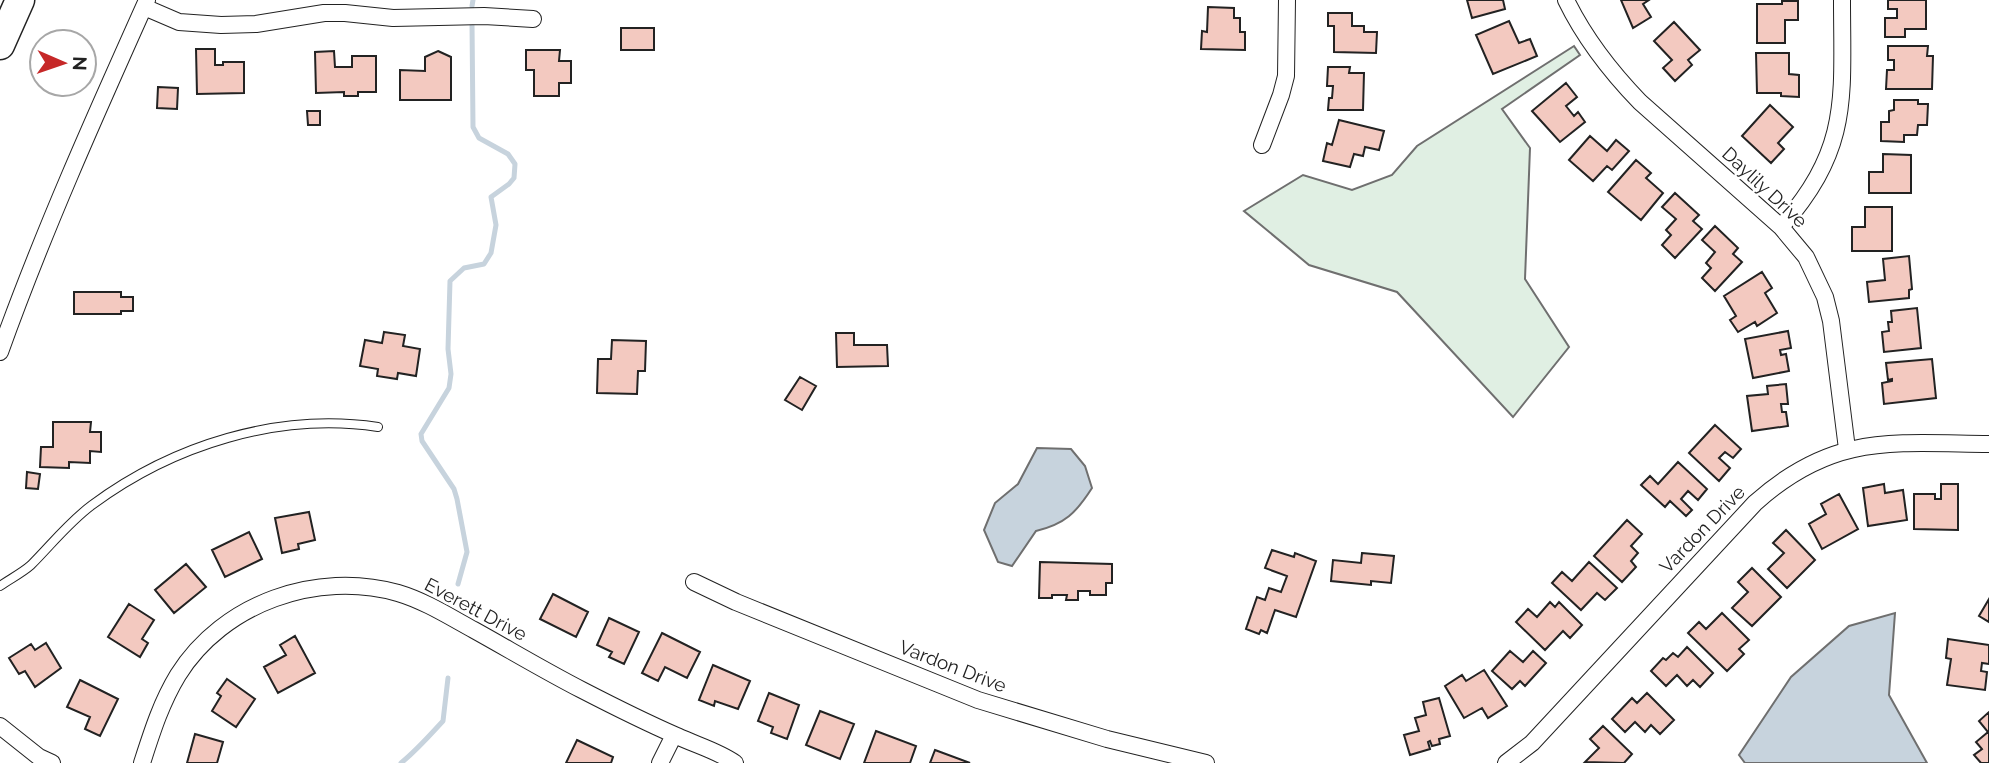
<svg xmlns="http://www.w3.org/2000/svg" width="1989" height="763" viewBox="0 0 1989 763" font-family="Raleway,sans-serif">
  <rect width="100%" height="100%" fill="#fff"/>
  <!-- green -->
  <path fill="#e0efe3" stroke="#6f6f6f" stroke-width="2" d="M1574 46 1580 55 1502 109 1530 148 1525 279 1569 347 1513 417 1397 292 1309 265 1244 211 1303 175 1352 190 1392 175 1417 146Z"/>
  <!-- water -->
  <path fill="#c7d3dd" stroke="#6f6f6f" stroke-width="2" d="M1037 448 1071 449 1085 466 1092 488C1076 513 1065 524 1036 531L1012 566 998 562 984 530 995 503 1018 484Z
    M1895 613 1889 695 1927 763H1745L1739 755 1791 677 1849 626Z"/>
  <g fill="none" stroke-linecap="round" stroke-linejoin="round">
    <!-- stream -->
    <path stroke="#c7d3dd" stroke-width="5" d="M472 6 473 0
      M458 584 467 552 457 499 454 489 422 441 421 434 449 388 451 374 448 349 450 281 464 268 484 264 491 253 496 225 491 197 509 184 514 178 515 164 508 154 479 138 473 127 472 23
      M401 763C417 750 430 735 443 721L448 678"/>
  </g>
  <!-- building -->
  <path fill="#f3c9c0" stroke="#222" stroke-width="2" d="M1467 0H1503L1505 9 1472 18Z
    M1621 0H1649L1643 4 1651 17 1633 28Z
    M1888 0H1926V29H1905V37H1885V18H1897V9H1888Z
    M1782 1H1798V20H1785V43H1757V4H1782Z
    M1208 7 1234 8V18H1240V32H1245V50L1201 49 1202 31 1207 32Z
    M1328 13H1352V26H1364V32H1377L1376 53 1334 52V26H1328Z
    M1509 21 1519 43 1530 39 1537 56 1493 74 1476 35Z
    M1674 22 1700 50 1688 60 1692 65 1675 81 1663 68 1672 60 1654 41Z
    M621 28H654V50H621Z
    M1888 46H1928L1927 56H1933L1932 89H1886L1887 70H1894V60H1888Z
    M196 49H215V65H223V62H244V93L197 94Z
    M526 50H560L559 61H571V83H559V96H534V70H526Z
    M334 51 335 67H352V56H376V92H358V96H344V92L316 93 315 52Z
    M438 51 451 57V100H400V70L425 71V57Z
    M1756 53H1789V74L1799 75V97L1781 96V93H1757Z
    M1328 67H1350L1349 73H1364L1363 110H1328L1329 98H1332L1333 86H1327Z
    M1566 83 1577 97 1566 106 1574 116 1578 112 1585 122 1560 142 1532 111Z
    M158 87 178 88 177 109 157 108Z
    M1894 100H1918V104H1928L1927 125H1918L1917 135H1904V142L1881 141V122H1889V111L1894 110Z
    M1770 105 1793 127 1778 143 1784 149 1771 163 1742 136Z
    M307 111H320V125H308Z
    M1339 120 1384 131 1379 150 1365 147 1363 156 1354 154 1350 167 1323 161 1327 143 1332 145Z
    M1590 136 1607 151 1616 140 1629 151 1612 170 1607 166 1593 181 1569 160Z
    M1883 154 1911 155V193H1869V172H1883Z
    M1636 160 1651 173 1646 178 1663 193 1641 220 1608 192Z
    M1675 193 1699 215 1693 221 1702 229 1675 258 1662 245 1671 235 1666 230 1676 219 1662 207Z
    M1865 207H1892V251H1852V227H1865Z
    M1715 226 1738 248 1733 254 1742 262 1715 291 1702 278 1711 268 1706 263 1715 252 1702 240Z
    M1909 256 1912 289 1909 290V298L1869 302 1867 282 1885 280 1883 259Z
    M1762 272 1772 288 1765 293 1777 313 1757 326 1755 322 1738 332 1730 320 1736 316 1724 296Z
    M74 292H121V297H133V311H121V314H74Z
    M1917 308 1921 348 1884 352 1882 332 1889 331 1888 322H1892L1891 311Z
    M1788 331 1791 348 1780 350 1781 355 1786 354 1789 371 1753 378 1745 339Z
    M384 332 405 335 403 346 420 349 416 376 398 373 397 379 377 376 378 369 360 366 365 340 382 343Z
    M836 333H854V345H887L888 366 837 367Z
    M612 340 646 341 645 371H638L637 394 597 393 598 359H611Z
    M1932 359 1936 398 1884 404 1882 383 1892 381V379L1888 380 1886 363Z
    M800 377 816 386 802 410 785 400Z
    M1786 384 1788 404H1781L1782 412H1786L1788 426 1752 431 1747 396 1768 394 1767 386Z
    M53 422H91L90 432H101V452L90 451V463L69 462V468L40 467 41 447H53Z
    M1715 425 1741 449 1733 458 1725 452 1719 458 1730 468 1719 481 1689 453Z
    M1678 462 1707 489 1698 500 1688 491 1681 499 1692 510 1686 516 1670 501 1665 507 1641 485 1650 476 1658 484Z
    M27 472 40 474 38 489 26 488Z
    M1884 484 1885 493 1903 490 1907 520 1868 526 1863 488Z
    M1941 484H1958V530L1914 529V494H1935V499H1941Z
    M1839 494 1858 529 1822 549 1809 524 1826 514 1821 504Z
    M309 512 315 540 298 544 299 549 282 553 275 518Z
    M1627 520 1642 534 1631 546 1638 553 1631 561 1636 567 1622 582 1594 556Z
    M1786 530 1815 560 1787 588 1768 569 1784 553 1773 543Z
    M249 532 262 559 225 577 212 550Z
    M1272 550 1294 557 1295 553 1316 561 1296 617 1275 610 1267 633 1261 630 1259 634 1246 629 1257 597 1265 600 1269 588 1281 592 1287 576 1265 568Z
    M1362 553 1394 556 1391 583 1371 581V585L1331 581 1333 560 1361 563Z
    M1040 562 1112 564V583H1106V595H1090V591H1078V600H1066L1067 595H1052V598H1039Z
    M1589 562 1617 588 1605 600 1597 593 1581 610 1552 583 1562 572 1572 581Z
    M186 564 206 587 174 613 155 590Z
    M1752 568 1781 597 1752 626 1732 608 1748 592 1738 582Z
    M553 594 588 612 576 637 540 619Z
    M1989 599V622L1979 616Z
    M1550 602 1555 607 1559 602 1582 625 1570 638 1563 631 1545 650 1516 622 1528 609 1537 617Z
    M129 604 154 620 142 639 148 643 140 657 108 637Z
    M1722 613 1749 640 1739 649 1744 654 1727 671 1688 633 1699 622 1706 629Z
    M609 618 639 632 624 664 609 657 612 652 597 645Z
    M662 633 700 652 687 678 665 667 658 681 642 673Z
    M295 636 315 673 278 693 264 667 286 655 280 645Z
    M1948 639 1989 645V664L1982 663 1981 671 1987 672 1985 690 1947 685 1951 659 1946 658Z
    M46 643 61 668 35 687 25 671 19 674 9 658 31 644 35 650Z
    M1687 647 1713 673 1700 687 1693 680 1687 686 1677 675 1666 686 1651 671 1663 658 1666 660 1673 653 1678 657Z
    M1510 651 1523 662 1533 651 1546 663 1525 686 1520 681 1512 689 1492 671Z
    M713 665 750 681 738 709 715 701 714 706 699 700Z
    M1484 670 1507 706 1488 718 1482 708 1464 718 1445 686 1462 675 1466 681Z
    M227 679 255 699 236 727 212 711 221 696 217 693Z
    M80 680 118 699 100 736 85 729 90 717 67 707Z
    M769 693 799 705 787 739 771 733 773 727 758 721Z
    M1647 693 1674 720 1660 734 1651 725 1645 732 1635 722 1625 732 1612 719 1632 698 1637 703Z
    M1439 698 1450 736 1439 739 1440 744 1432 746 1430 741 1428 742 1430 749 1410 755 1404 735 1419 731 1415 718 1426 715 1423 702Z
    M820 711 854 724 840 759 806 745Z
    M1989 712V763H1981L1974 755 1982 749 1976 742 1988 732 1979 721Z
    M1603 726 1632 754 1624 763 1585 762 1599 748 1590 739Z
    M876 731 916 746 910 763H864Z
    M195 734 223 742 217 763H187Z
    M577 740 613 757 611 763H566Z
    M935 750 970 763H930Z"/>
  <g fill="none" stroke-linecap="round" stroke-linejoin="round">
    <!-- service casing -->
    <g stroke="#222" stroke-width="10">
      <path id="service" d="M0 586C10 579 22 573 31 565 51 545 69 522 92 505 173 445 278 412 378 427"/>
    </g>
    <!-- minor casing -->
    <g stroke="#222" stroke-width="18">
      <path id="minor" d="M1566 0C1585 39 1610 71 1640 102L1781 227 1806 257 1825 297 1831 321 1847 449
        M144 7 179 22 221 25 256 24 324 13H345L393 18 484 16 533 19
        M1262 145 1281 95 1286 76 1287 0
        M1781 227C1851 147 1842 99 1842 0
        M0 352C43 232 95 116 147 0
        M694 582 736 602 978 700 1107 739 1206 763
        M0 726 39 757 52 763
        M142 763C152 732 161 703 178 675 223 603 317 570 398 593 425 601 450 617 474 630 510 650 545 671 582 690 613 706 645 722 677 736 696 745 718 751 735 763
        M660 763 674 735
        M1506 763 1532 743 1755 503C1833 433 1892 443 1989 444"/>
    </g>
    <!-- motorway casing -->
    <g stroke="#222" stroke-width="31">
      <path id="motorway" d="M0 45 20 0"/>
    </g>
    <!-- service -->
    <use href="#service" stroke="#fff" stroke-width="8"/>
    <!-- minor -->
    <use href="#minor" stroke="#fff" stroke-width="16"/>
    <!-- motorway -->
    <use href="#motorway" stroke="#fff" stroke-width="28"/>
  </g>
  <g text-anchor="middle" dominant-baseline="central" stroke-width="5" stroke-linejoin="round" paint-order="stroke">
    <!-- street labels -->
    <g font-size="19" fill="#222" stroke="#fff">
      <text transform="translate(1765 187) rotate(43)">Daylily Drive</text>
      <text transform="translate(1702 529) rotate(-46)">Vardon Drive</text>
      <text transform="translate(476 609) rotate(28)">Everett Drive</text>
      <text transform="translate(953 666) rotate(21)">Vardon Drive</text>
    </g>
  </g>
  <!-- north arrow -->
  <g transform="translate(63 63) rotate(92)"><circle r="33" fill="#ffffff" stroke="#a7a7a7" stroke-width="2"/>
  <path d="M0-5L12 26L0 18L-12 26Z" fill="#c62828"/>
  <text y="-10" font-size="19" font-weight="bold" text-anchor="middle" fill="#222222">N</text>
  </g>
</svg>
